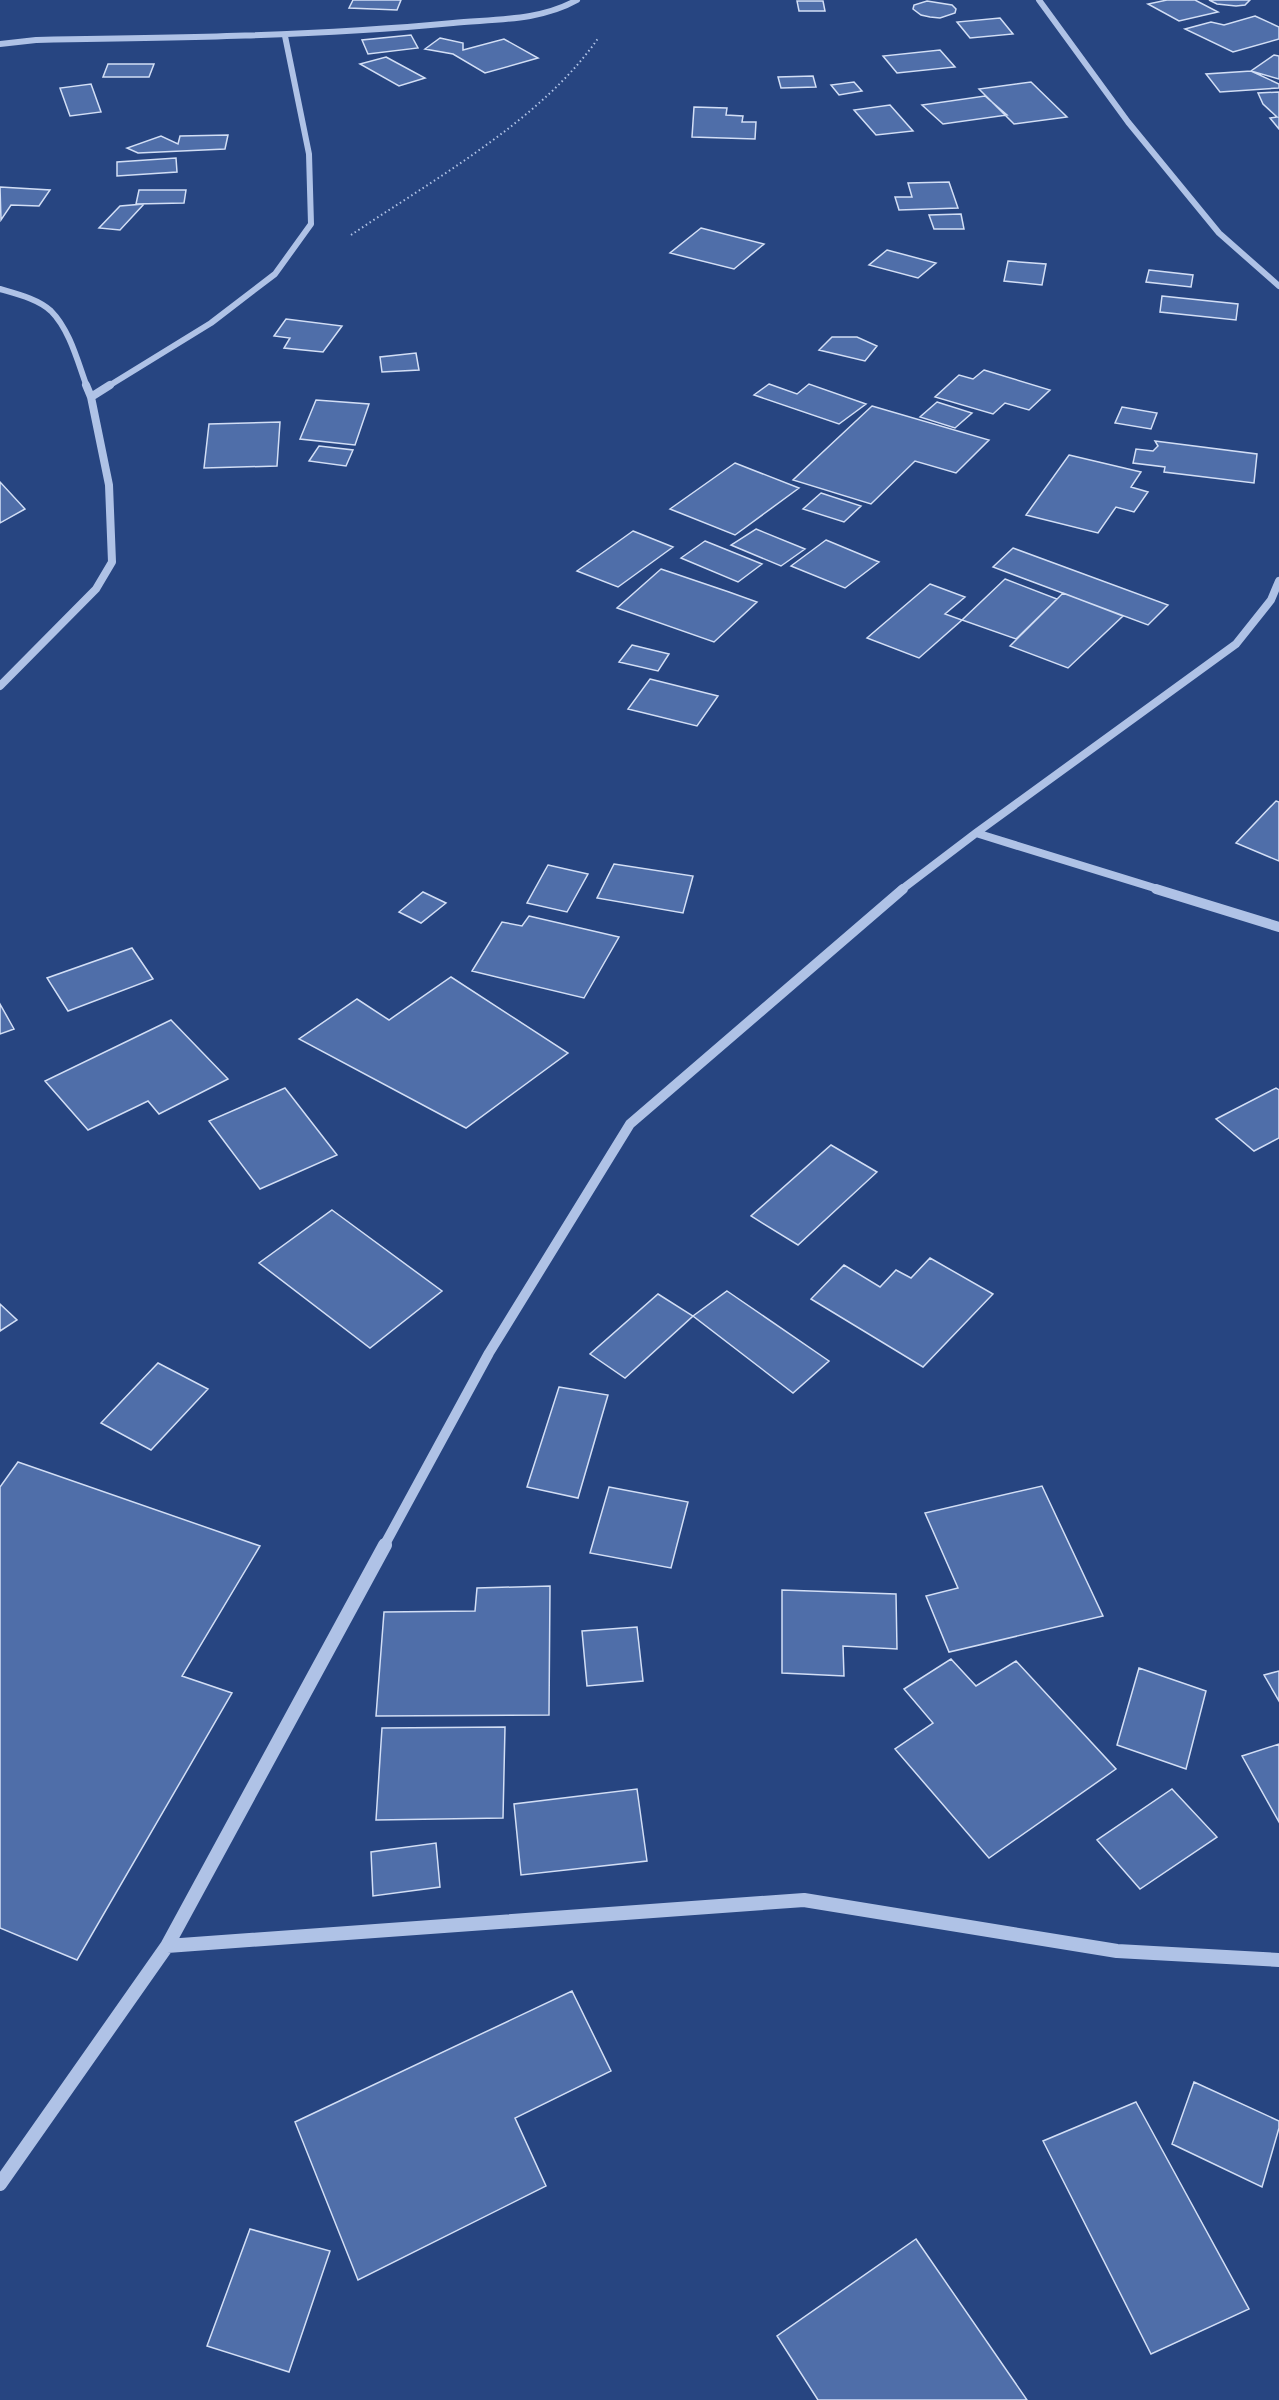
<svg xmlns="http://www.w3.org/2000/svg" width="1279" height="2400" viewBox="0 0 1279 2400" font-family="Montserrat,sans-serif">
  <rect width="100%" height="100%" fill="#274581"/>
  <!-- building -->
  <path fill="#4f6ea9" stroke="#d2def5" stroke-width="1.5" d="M353 0H401L397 10 349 8Z
    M1167 0H1195L1218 12 1179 21 1148 4Z
    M1209 0H1250L1245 5 1236 6 1217 4Z
    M797 1H823L825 11H799Z
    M927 1 952 5 956 9 955 13 940 18 930 17 921 15 913 9 914 5Z
    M1255 16 1279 27V39L1233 52 1185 29 1211 22 1224 25Z
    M1000 18 1013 34 970 38 957 22Z
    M411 35 418 48 368 54 362 40Z
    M440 38 463 43V50L504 39 538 58 485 73 453 54 425 49Z
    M940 50 955 67 897 73 883 56Z
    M1274 55 1279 56V79L1251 71Z
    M386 57 425 78 399 86 360 64Z
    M108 64H154L149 77H103Z
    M1251 71 1279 84V88L1220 92 1206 74Z
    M813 76 816 87 781 88 778 77Z
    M854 82 862 91 839 95 831 85Z
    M1031 82 1067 117 1014 124 979 89Z
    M91 84 101 112 70 116 60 88Z
    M1279 92V129L1270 118 1277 117 1263 104 1258 93Z
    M985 96 1007 115 943 124 922 105Z
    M890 105 913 131 876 135 854 110Z
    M694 107 727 108 726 115 743 116 742 122H756L755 139 692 137Z
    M228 135 225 149 138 153 127 148 161 136 178 144 180 136Z
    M176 158 177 172 117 176V162Z
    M949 182 958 208 899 210 895 197H912L908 183Z
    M0 187 50 190 39 206 11 205 1 220Z
    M139 190H186L184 203 136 204Z
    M144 204 120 230 99 228 120 206Z
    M961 214 964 229H934L929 215Z
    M701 228 764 244 734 269 670 253Z
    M887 250 936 263 918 278 869 265Z
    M1008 261 1046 264 1042 285 1004 281Z
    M1149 270 1193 275 1191 287 1146 282Z
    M1162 296 1238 304 1236 320 1160 312Z
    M286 319 342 326 323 352 284 348 290 338 274 336Z
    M832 337H857L877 346 865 361 819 350Z
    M416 353 419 370 382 372 380 357Z
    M984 370 1050 390 1029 410 1005 403 993 414 935 397 959 375 973 379Z
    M769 384 797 394 809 384 866 404 839 424 754 395Z
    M316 400 369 404 355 445 300 439Z
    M937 402 972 413 955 428 920 417Z
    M872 406 989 440 956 473 915 461 871 504 793 480Z
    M1122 407 1157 413 1151 429 1115 423Z
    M280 422 277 466 204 468 209 424Z
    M1155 441 1257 454 1254 483 1164 472 1165 467 1133 463 1136 449 1153 451 1158 446Z
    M319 446 353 450 346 466 309 461Z
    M1069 455 1141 472 1131 487 1148 492 1134 512 1116 507 1098 533 1026 515Z
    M735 463 799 488 735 535 670 509Z
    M0 482 25 509 0 523Z
    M821 493 861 506 844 522 803 509Z
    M756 529 805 549 781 566 731 545Z
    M633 531 673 547 618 587 577 571Z
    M826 540 879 562 845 588 791 566Z
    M705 541 762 564 738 582 681 558Z
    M1013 548 1168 605 1148 625 993 567Z
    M661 569 729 592 757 602 714 642 617 608Z
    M1005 579 1057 599 1016 639 962 620Z
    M930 584 965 597 945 614 962 620 919 658 867 638Z
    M1063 593 1123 616 1068 668 1010 646Z
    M632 645 669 654 658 671 619 662Z
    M650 679 718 696 697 726 628 709Z
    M1276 801 1279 802V861L1236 843Z
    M614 864 693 876 683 913 597 898Z
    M548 865 588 874 567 912 527 903Z
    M423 892 446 903 421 923 399 912Z
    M529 916 619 937 584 998 472 971 502 922 522 926Z
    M132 948 153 979 68 1011 47 978Z
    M451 977 568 1053 466 1128 299 1039 357 999 389 1020Z
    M0 1004 14 1029 0 1034Z
    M171 1020 228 1079 159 1114 148 1101 88 1130 45 1081Z
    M285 1088 337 1155 260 1189 209 1121Z
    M1276 1088 1279 1090V1138L1254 1151 1216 1119Z
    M831 1145 877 1172 798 1245 751 1216Z
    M332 1210 442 1291 370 1348 259 1263Z
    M930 1258 993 1294 923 1367 811 1299 844 1265 880 1287 896 1270 911 1278Z
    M727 1291 829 1361 793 1393 693 1316Z
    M658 1294 693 1316 625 1378 590 1354Z
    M0 1304 17 1320 0 1331Z
    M158 1363 208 1389 151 1450 101 1423Z
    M559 1387 608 1395 578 1498 527 1487Z
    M18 1462 260 1546 182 1676 232 1693 77 1960 0 1928V1487Z
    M1042 1486 1103 1616 949 1652 926 1596 958 1588 925 1513Z
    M609 1487 688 1502 671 1568 590 1553Z
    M550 1586 549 1715 376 1716 384 1612 475 1611 477 1588Z
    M782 1590 896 1594 897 1649 843 1646 844 1676 782 1673Z
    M637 1627 643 1681 587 1686 582 1631Z
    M951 1659 976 1686 1016 1661 1116 1769 989 1858 895 1749 933 1723 904 1689Z
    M1139 1668 1206 1691 1186 1769 1117 1745Z
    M1279 1671V1701L1264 1675Z
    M505 1727 503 1818 376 1820 382 1728Z
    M1279 1744V1822L1242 1756Z
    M637 1789 647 1861 521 1875 514 1804Z
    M1172 1789 1217 1837 1140 1889 1097 1840Z
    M436 1843 440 1887 373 1896 371 1852Z
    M572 1991 611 2071 515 2118 546 2186 358 2280 295 2122Z
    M1194 2082 1279 2121V2128L1262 2187 1172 2144Z
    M1136 2102 1249 2309 1151 2354 1043 2141Z
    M250 2229 330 2251 289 2372 207 2346Z
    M916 2239 1027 2400H818L777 2336Z"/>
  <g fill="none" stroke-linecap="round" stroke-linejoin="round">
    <!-- path -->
    <path stroke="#afc2e6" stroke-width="2" stroke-dasharray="1.5 3" stroke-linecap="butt" d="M351 235C434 179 542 120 599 37"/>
    <!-- minor-far3 -->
    <path stroke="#afc2e6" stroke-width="6" d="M1039 0 1128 122 1219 233 1279 286
      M0 44 36 40C175 38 315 36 453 23 495 19 540 21 577 0
      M0 289C17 294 38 299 51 311 70 330 78 363 87 387
      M107 387 211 323 275 274 311 224 309 154 285 36"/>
    <!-- minor-far2 -->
    <path stroke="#afc2e6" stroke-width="8" d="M91 397 110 385
      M0 686 96 589 112 562 109 485 91 397 86 385
      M976 833 1161 890
      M901 890 976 833 1236 644 1271 600 1279 581"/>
    <!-- minor-far1 -->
    <path stroke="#afc2e6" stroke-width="10" d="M1156 889 1279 927
      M384 1546 489 1353 630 1124 903 889"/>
    <!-- minor -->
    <path stroke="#afc2e6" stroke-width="14" d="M167 1946 804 1900 1117 1951 1279 1960
      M0 2184 167 1946 385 1545"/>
  </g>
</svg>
